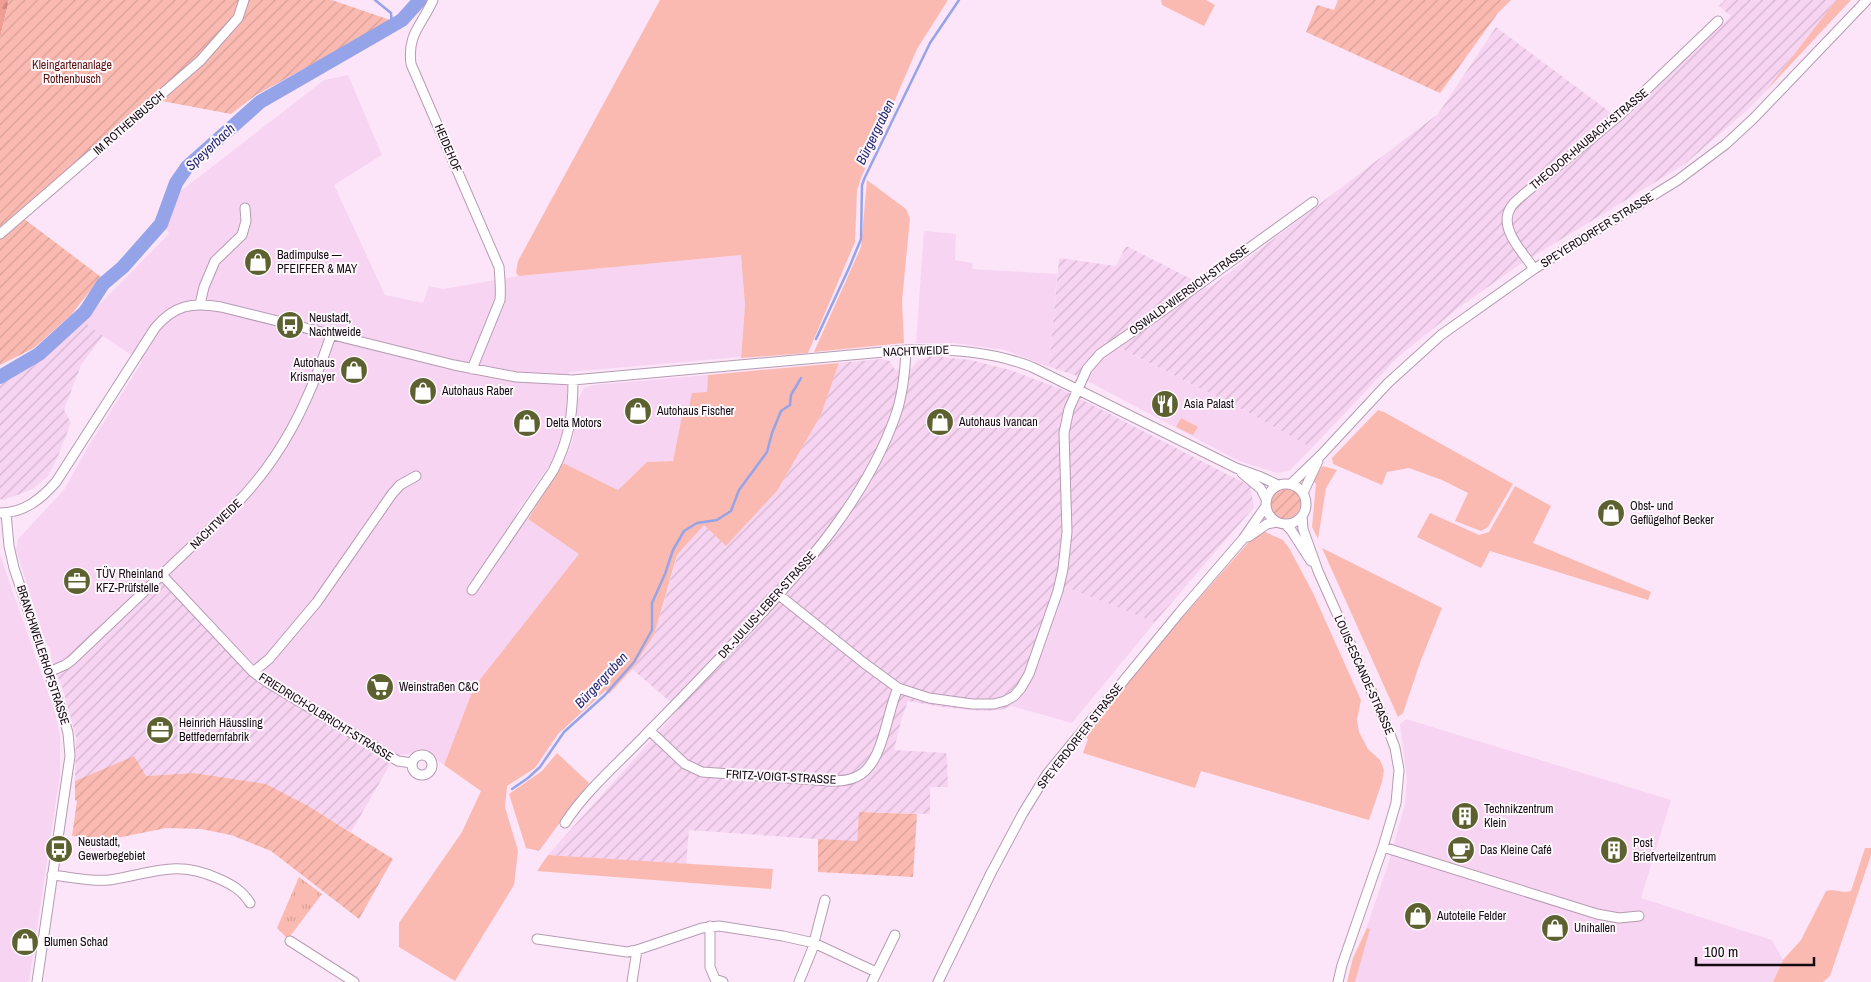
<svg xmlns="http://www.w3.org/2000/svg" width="1871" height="982" viewBox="0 0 1871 982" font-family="'Archivo Narrow',sans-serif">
  <defs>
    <pattern id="industrial-furrows" width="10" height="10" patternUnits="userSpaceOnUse" patternTransform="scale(1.25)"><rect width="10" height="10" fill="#f7d4f2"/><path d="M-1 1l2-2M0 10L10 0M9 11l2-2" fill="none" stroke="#d3b5ce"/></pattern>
    <pattern id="forest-firs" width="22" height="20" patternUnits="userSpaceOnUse" patternTransform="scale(1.25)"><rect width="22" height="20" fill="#ef9e93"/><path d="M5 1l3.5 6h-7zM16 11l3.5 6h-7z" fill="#cc877e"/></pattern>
    <pattern id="park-tufts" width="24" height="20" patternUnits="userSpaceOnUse" patternTransform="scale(1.25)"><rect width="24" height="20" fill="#fbbab1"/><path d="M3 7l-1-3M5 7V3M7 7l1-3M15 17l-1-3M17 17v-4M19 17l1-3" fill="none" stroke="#d69f97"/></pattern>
    <pattern id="garden-furrows" width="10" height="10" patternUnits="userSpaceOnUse" patternTransform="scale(1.25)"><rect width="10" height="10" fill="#fbbab1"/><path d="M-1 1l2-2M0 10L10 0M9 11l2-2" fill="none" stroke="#d69f97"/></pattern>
  </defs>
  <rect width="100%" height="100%" fill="#fce5f9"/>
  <!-- built -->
  <path fill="#f7d4f2" d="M348 75 382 155 334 185 385 295 423 303 429 286 443 289 519 276 741 255 745 305 741 357 569 372 565 422 555 457 517 512 580 554 474 687 444 765 425 751 395 756 249 661 161 568 119 609 73 649 52 664 50 648 45 641 16 550 18 539 64 490 88 447 142 362 103 336 83 321 169 234 165 227 177 194 324 80Z
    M924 231 956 234 955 260 973 263 972 269 1057 274 1049 367 1005 350 954 343H916Z
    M1105 341 1251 414 1312 448 1289 471 1277 473 1239 461 1078 376 1086 357Z
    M708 375 707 392 688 412H683L673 461 647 462 618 490 563 463 573 440 578 399 584 388 593 385Z
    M0 555 55 713 60 735V774L29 982H0Z
    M1066 587 1155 622 1072 723 1012 706 1020 698 1037 667Z
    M1406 719 1671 800 1641 898 1772 940 1783 960 1773 982H1348L1388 865 1405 804 1407 779 1400 724Z"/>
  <!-- industrial -->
  <path fill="url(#industrial-furrows)" d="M1725 0H1836L1765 92 1745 112 1685 164 1519 265 1461 306 1398 357 1312 448 1251 414 1106 341 1086 357 1078 376 1049 367 1059 258 1116 266 1126 246 1209 288 1438 114 1496 27 1622 121 1731 16 1719 6Z
    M83 321 103 336 81 365 64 410 71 423 58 456 48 476 33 489 4 500 0 499V385L40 359Z
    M931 356 971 360 1010 370 1061 389 1250 486 1254 507 1155 622 1066 587 1028 687 1012 706 1001 710 984 711 942 707 908 701 902 717 894 750 946 753 947 758 948 787H930V814L859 812 857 842 689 830 686 864 548 855 679 709 632 669 654 635 678 554 704 524 726 546 777 491 821 415 839 363 881 359 890 361 895 370 911 369 917 361Z
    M161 567 249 661 395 756 351 832 310 807 193 773 145 776 134 756 75 781 76 737 62 686 52 664 73 649 119 609Z"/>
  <!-- grass -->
  <path fill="#fbbab1" d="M660 0H948L917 49 861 178 857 191 855 242 808 353 741 358 745 305 741 255 519 276 516 273 518 261Z
    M1161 0H1206L1215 5 1204 26 1162 5Z
    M1836 0H1851L1765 92Z
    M867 180 906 209 910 218 902 301 904 343 814 352 861 247Z
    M839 363 821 415 777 491 726 546 704 525 677 555 654 635 632 669 609 694 606 690 558 734 535 768 507 786 505 807 518 851 514 885 455 981 399 947V923L462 832 481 791 444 765 474 687 579 554 528 519 563 463 618 490 647 462 673 461 683 411 688 412 692 393 707 392 708 375Z
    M1378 410 1384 412 1513 484 1488 527 1481 531 1455 521 1468 493 1442 480 1409 468 1387 472 1382 485 1333 464 1332 458Z
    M1323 466 1337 470 1326 488 1318 539 1312 527 1316 484 1312 479Z
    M1515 486 1551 506 1533 543 1651 592 1648 600 1490 551 1481 568 1417 537 1430 513 1479 535 1489 532Z
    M1263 531 1283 540 1289 548 1313 593 1361 700 1357 720 1359 732 1368 749 1380 760 1384 770 1382 782 1369 820 1201 771 1195 788 1083 753 1088 739 1082 736 1135 671 1248 543Z
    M1322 548 1442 608 1421 660 1403 713 1398 717Z
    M557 753 589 783 539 851 526 848 509 794 542 771Z
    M1865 848H1871V855L1830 976 1823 982H1773L1783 960 1801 940 1826 891C1835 888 1842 894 1851 891Z
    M548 855 773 869 771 889 537 871Z
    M1367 928 1370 929 1355 982H1347L1353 958Z"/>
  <!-- forest -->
  <path fill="url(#forest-firs)" d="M0 0H9L0 38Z"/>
  <!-- park -->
  <path fill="url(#park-tufts)" d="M1181 418 1198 427 1193 435 1176 427Z
    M299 877 322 894 288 939 277 928Z"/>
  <!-- garden -->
  <path fill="url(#garden-furrows)" d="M9 0H332L390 20 329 55 256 95 231 114 151 99 19 215 101 277 71 315 34 348 0 365V38Z
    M1338 0H1511L1498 13 1440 93 1306 32 1317 5 1334 10Z
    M1269 503a16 16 0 1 1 32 0a16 16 0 1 1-32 0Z
    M134 756 146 776 193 773 266 784 310 807 393 859 359 919 271 851 231 835 201 829 166 828 112 839 88 840V837L72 836 77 801 75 800V781Z
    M859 812 917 814 913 877 818 872V839L857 841Z"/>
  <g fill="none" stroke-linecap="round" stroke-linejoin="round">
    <!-- stream -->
    <path stroke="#95a4e8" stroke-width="2.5" d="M375 0 391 13 392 25
      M816 339 849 268 861 239 862 185 865 177 930 43 959 0
      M512 789 528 778 540 767 564 732 605 695 634 662 652 630V603L665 574 673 550 684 531 697 523 717 520 731 511 739 490 767 452 772 433 781 411 790 405 791 395 801 378"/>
    <!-- river -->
    <path stroke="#95a4e8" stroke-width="14" d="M0 377 39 354 85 312 103 284 123 267 161 224 176 183 187 167 260 102 402 20 420 0"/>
    <!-- minor casing -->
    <g stroke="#b69bb2" stroke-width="11">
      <path id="minor" d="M433 0C422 25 407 34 411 64L499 267C500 278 501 289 500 300L472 369
        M0 234 200 61 238 18 244 0
        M1534 269C1524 253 1497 228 1511 207 1514 202 1520 198 1524 194L1620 115 1718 21
        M200 304 204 287 215 261 242 235 246 221 245 208
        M1242 473 1261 489 1266 499
        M1266 504a20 20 0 1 1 40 0a20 20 0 1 1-40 0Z
        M1291 484 1322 454 1388 383 1441 335 1534 269 1678 180 1726 144 1754 118 1867 0
        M1303 493 1318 461
        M0 513C24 513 41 499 56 482L155 328C174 305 192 302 221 307L454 365 516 377 573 380 906 350C949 349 991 351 1032 367L1236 468 1261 477 1278 485
        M6 513 9 546 14 568 62 712 68 733 70 756 37 982
        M1302 516 1303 529 1318 571 1387 726 1395 748 1399 770 1396 803 1383 847 1342 965 1338 982
        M1285 524 1291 530 1311 561
        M1248 537 1267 524 1277 522
        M162 575 253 672 267 682 398 761 412 763
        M472 590 553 471C569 440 573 415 573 380
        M779 595 864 663 898 688 929 698 972 704H994L1005 701 1014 696 1021 688 1029 674 1058 591 1063 569 1067 532 1064 433 1069 409 1087 369 1100 354 1154 317 1313 202
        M49 672 65 665 71 661 232 508C282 459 309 401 331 335
        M253 672 269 659 317 602 392 494 400 485 416 476
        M650 731 685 764 702 772 830 781C839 781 848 781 856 777 884 765 886 713 898 688
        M412 765a10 10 0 1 1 20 0a10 10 0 1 1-20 0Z
        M565 823C588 788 621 761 649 731 683 697 716 662 749 627 807 565 866 498 895 417 903 395 905 373 906 350
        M1383 847 1597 914 1619 918 1639 916
        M52 875C71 877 91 882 109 880 151 874 175 859 217 878 231 884 242 890 250 903
        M710 926V967L715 979 723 982
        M537 939 627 952 637 950 702 928 719 926 783 936 814 943 876 972
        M290 941 354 982
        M632 982 637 950
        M799 982 812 950 825 900
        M872 982 895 935
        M938 982 991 873 1023 813 1047 774 1180 612 1243 539 1266 506"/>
    </g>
    <!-- minor -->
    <use href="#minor" stroke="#fff" stroke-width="9"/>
  </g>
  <!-- icons -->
  <defs>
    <g id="shop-disc" transform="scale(1.4375)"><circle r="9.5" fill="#5c612f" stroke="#fef8fd"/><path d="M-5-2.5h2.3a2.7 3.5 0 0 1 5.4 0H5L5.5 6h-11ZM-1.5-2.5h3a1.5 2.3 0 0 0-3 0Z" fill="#fff"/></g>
    <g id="bus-disc" transform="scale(1.4375)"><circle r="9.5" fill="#5c612f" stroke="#fef8fd"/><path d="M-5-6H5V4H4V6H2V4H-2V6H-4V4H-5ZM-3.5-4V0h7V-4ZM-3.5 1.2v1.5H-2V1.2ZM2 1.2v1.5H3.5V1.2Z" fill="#fff"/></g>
    <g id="restaurant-disc" transform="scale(1.4375)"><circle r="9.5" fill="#5c612f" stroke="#fef8fd"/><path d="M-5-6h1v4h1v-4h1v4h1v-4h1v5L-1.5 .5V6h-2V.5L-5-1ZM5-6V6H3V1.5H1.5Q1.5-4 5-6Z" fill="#fff"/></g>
    <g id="office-disc" transform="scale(1.4375)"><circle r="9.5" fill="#5c612f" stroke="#fef8fd"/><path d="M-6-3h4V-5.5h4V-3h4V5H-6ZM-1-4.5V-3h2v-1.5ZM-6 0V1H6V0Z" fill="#fff"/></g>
    <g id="supermarket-disc" transform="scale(1.4375)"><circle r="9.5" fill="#5c612f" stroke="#fef8fd"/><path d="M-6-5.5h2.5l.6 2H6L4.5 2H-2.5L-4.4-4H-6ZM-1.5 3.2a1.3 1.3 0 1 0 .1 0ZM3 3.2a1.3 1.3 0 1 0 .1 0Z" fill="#fff"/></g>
    <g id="building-disc" transform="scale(1.4375)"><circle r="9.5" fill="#5c612f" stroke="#fef8fd"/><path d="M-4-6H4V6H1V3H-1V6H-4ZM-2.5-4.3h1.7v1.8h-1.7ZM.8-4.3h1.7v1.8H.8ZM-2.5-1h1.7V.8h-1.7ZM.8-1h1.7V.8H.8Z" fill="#fff"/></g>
    <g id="cafe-disc" transform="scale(1.4375)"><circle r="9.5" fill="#5c612f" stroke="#fef8fd"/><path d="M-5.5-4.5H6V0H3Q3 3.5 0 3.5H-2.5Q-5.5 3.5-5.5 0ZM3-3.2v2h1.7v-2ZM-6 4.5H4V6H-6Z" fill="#fff"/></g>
  </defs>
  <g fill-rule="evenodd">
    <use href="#shop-disc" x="258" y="262"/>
    <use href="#bus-disc" x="290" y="325"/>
    <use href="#shop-disc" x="354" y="370"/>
    <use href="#shop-disc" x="423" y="391"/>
    <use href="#restaurant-disc" x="1165" y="404"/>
    <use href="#shop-disc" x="638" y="411"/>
    <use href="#shop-disc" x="940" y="422"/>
    <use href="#shop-disc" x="527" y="423"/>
    <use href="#shop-disc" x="1611" y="513"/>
    <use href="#office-disc" x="77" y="581"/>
    <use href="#supermarket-disc" x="380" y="687"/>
    <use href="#office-disc" x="160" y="730"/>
    <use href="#building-disc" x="1465" y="816"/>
    <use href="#bus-disc" x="59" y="849"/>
    <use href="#cafe-disc" x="1461" y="850"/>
    <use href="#building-disc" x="1614" y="850"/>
    <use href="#shop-disc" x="1418" y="916"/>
    <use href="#shop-disc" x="1555" y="928"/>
    <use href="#shop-disc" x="25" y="942"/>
  </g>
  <g text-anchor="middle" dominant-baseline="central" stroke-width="4" stroke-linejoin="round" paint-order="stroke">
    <!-- park labels -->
    <g font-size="12" fill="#58100d" stroke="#fef8fd">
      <text x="72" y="65">Kleingartenanlage<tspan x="72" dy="14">Rothenbusch</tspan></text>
    </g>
    <!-- street labels -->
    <g font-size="12" fill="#130a12" stroke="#fef8fd">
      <text transform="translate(129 123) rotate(-41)">IM ROTHENBUSCH</text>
      <text transform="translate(1589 139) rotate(-40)">THEODOR-HAUBACH-STRASSE</text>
      <text transform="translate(448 148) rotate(67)">HEIDEHOF</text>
      <text transform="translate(1597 230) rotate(-32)">SPEYERDORFER STRASSE</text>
      <text transform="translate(1189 290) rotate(-36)">OSWALD-WIERSICH-STRASSE</text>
      <text transform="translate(916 351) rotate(-2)">NACHTWEIDE</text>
      <text transform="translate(216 524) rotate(-44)">NACHTWEIDE</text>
      <text transform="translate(767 605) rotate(-48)">DR.-JULIUS-LEBER-STRASSE</text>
      <text transform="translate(43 655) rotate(72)">BRANCHWEILERHOFSTRASSE</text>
      <text transform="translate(1364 675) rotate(66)">LOUIS-ESCANDE-STRASSE</text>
      <text transform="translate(326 717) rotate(32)">FRIEDRICH-OLBRICHT-STRASSE</text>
      <text transform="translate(1080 736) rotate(-52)">SPEYERDORFER STRASSE</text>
      <text transform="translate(781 777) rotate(3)">FRITZ-VOIGT-STRASSE</text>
    </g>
    <!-- poi labels -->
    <g font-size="12" fill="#130a12" stroke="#fef8fd" text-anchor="start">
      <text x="277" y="255">Badimpulse —<tspan x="277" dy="14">PFEIFFER &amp; MAY</tspan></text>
      <text x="309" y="318">Neustadt,<tspan x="309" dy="14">Nachtweide</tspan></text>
      <text x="335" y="363" text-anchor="end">Autohaus<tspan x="335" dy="14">Krismayer</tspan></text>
      <text x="442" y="391">Autohaus Raber</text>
      <text x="1184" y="404">Asia Palast</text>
      <text x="657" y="411">Autohaus Fischer</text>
      <text x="959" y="422">Autohaus Ivancan</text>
      <text x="546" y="423">Delta Motors</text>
      <text x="1630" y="506">Obst- und<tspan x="1630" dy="14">Geflügelhof Becker</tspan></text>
      <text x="96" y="574">TÜV Rheinland<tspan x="96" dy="14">KFZ-Prüfstelle</tspan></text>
      <text x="399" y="687">Weinstraßen C&amp;C</text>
      <text x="179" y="723">Heinrich Häussling<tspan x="179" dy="14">Bettfedernfabrik</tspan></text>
      <text x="1484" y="809">Technikzentrum<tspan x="1484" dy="14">Klein</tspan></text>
      <text x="78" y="842">Neustadt,<tspan x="78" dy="14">Gewerbegebiet</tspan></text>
      <text x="1633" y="843">Post<tspan x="1633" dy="14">Briefverteilzentrum</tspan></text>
      <text x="1480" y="850">Das Kleine Café</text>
      <text x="1437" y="916">Autoteile Felder</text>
      <text x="1574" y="928">Unihallen</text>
      <text x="44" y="942">Blumen Schad</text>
    </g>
    <!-- water labels -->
    <g font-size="14" font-style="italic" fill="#252a77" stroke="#fef8fd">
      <text transform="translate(875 132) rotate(-64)">Bürgergraben</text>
      <text transform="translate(210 147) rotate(-43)">Speyerbach</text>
      <text transform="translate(601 680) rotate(-47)">Bürgergraben</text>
    </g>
  </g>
  <!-- scale -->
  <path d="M1696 957v8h118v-8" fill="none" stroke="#130a12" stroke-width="2.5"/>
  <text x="1704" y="957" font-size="15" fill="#130a12" stroke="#fef8fd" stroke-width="4" paint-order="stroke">100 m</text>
</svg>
